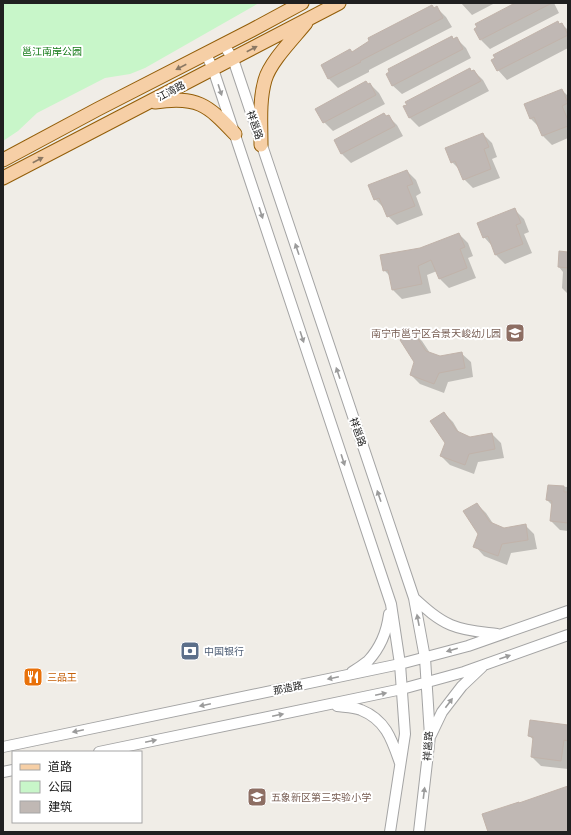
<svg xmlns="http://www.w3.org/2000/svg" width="571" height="835" viewBox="0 0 571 835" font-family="Montserrat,'Noto Sans SC',sans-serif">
  <rect width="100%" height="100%" fill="#f0ede7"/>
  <!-- park -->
  <path fill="#c8f6c9" d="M3 3H259L145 68 130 74 105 78 37 113 18 131 3 141Z"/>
  <!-- shadow -->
  <path fill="#0003" d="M461 3H495L472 15Z
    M518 3H554L559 13 490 49 481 40Z
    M437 8 446 17 452 27 369 70V72L338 88 329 79 322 66 350 50 353 53Z
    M562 24 568 30V48L507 80 498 70 493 60Z
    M452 37 454 40 456 38 466 48 471 58 402 94 392 85Z
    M470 69 472 72 474 71 483 80 489 91 419 127 410 118 405 107Z
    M370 84 379 93 385 104 333 131 324 122Z
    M562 90 568 96V138L552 145 543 136 539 127 530 118Z
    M384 114 387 117 388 116 397 125 403 136 351 163 342 154 335 141Z
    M483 134 492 143 497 157 492 159 500 178 473 188 464 179 461 171 452 162Z
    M407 171 416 180 421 193 416 196 423 215 397 225 388 216 384 208 375 199Z
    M515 210 524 219 529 232 524 234 532 253 505 264 496 255 493 247 484 237Z
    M459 234 468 243 473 256 468 258 476 278 449 288 440 279 437 271 427 275 431 293 402 299 393 290 391 277 384 270 420 249Z
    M568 253V294L562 288 563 272 559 267Z
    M413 332 422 341 430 353 440 357 461 353 471 362 473 377 448 382 444 393 420 384 411 375 415 362Z
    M444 413 453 422 460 434 470 438 492 434 501 443 504 458 478 462 474 474 450 465 441 456 446 443Z
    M549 486 568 487V531L560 530 551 521 552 505 547 500Z
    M477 504 486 513 494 525 503 529 525 525 534 534 537 549 511 553 507 565 484 556 475 546 479 534Z
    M568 726V769L541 766 532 757 534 740 529 736Z"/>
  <!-- building -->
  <path fill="#c0b8b4" stroke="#c1b3aa" d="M515 3H552L480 40 474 29 477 27 475 24Z
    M432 5 434 8 437 6 443 18 360 61 361 62 328 79 321 65 350 49 352 52 369 41 368 38Z
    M558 21 559 24 562 23 568 35 497 71 491 60 495 58 493 55Z
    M452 36 453 39 457 37 463 49 392 86 386 74 389 72 388 69Z
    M470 68 471 71 474 70 481 81 409 118 403 106 407 105 405 102Z
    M366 81 368 84 370 83 376 95 323 123 315 109Z
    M562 89 568 103 562 106 568 120V126L542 136 534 117 530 119 524 104Z
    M384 113 386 116 389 115 395 126 341 154 334 140Z
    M483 133 489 147 484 149 491 169 463 180 455 161 451 163 445 148Z
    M407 170 413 184 407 186 415 206 387 217 379 198 374 200 368 185Z
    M515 208 521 223 516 225 523 244 495 255 488 236 483 238 477 223Z
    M459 233 465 247 460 249 467 268 439 279 431 260 418 266 422 284 392 290 388 270 383 271 380 255 420 248Z
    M559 251 568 252V268L558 267Z
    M413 331 426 351 440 356 462 352 465 368 439 373 434 384 410 375 414 362 400 340Z
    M444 412 457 431 470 437 492 433 495 449 469 454 465 465 440 456 445 443 430 421Z
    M548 485 564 486V492H568V523L550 521 552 501 546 500Z
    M477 503 490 522 504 528 526 524 528 540 502 544 498 556 473 547 478 534 463 511Z
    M530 720 568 725V741L564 740 561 761 531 757 533 737 528 736Z
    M568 786V831L565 832H488L482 814 519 802V803Z"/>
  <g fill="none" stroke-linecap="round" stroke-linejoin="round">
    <!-- minor casing -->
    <g stroke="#a4a4a4" stroke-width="12">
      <path id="minor" d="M224 45 233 59 414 598 425 658 430 736 419 832
        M206 54 213 69 391 604 400 664 405 734 390 832
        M414 598C425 608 437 619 451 625 465 631 482 632 497 634
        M352 672C357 669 363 665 368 661 380 648 387 631 389 614
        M337 706C344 707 354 707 361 710 386 720 392 740 400 763
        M431 735 442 712 462 686 482 667
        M3 747 400 664 468 646 568 611
        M99 752 402 689 464 672 568 635
        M3 772 13 770"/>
    </g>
    <!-- major casing -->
    <g stroke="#935e09" stroke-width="15">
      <path id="major" d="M155 102C197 96 207 104 235 134
        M261 145C261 124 259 101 265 80 270 62 293 39 306 23
        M3 160 98 109 252 30 302 3
        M3 178 339 3"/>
    </g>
    <!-- minor -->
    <use href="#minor" stroke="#fff" stroke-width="10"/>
    <!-- major -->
    <use href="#major" stroke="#f6cfa6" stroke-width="13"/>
  </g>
  <!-- one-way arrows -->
  <defs><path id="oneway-solid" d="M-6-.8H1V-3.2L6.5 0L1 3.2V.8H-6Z"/></defs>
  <g fill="#8b7863">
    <use href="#oneway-solid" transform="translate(252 49) rotate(-28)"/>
    <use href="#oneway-solid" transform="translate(181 67) rotate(153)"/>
    <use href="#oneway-solid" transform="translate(38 160) rotate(-28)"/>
  </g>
  <g fill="#9b9b9b">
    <use href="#oneway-solid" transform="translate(220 90) rotate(72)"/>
    <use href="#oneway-solid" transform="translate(261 213) rotate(72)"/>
    <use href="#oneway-solid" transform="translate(297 249) rotate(-109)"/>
    <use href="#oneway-solid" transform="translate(302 337) rotate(72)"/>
    <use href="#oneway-solid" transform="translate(338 373) rotate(-109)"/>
    <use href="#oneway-solid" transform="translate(343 460) rotate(72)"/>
    <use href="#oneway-solid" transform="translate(379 496) rotate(-109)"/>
    <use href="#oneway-solid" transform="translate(418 620) rotate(-101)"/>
    <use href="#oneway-solid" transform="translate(452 650) rotate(164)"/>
    <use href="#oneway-solid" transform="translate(505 657) rotate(-19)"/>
    <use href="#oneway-solid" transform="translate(333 678) rotate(168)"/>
    <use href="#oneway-solid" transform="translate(381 694) rotate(-12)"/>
    <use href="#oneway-solid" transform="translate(449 703) rotate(-53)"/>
    <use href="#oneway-solid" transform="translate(205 705) rotate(168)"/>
    <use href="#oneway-solid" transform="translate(278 715) rotate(-12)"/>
    <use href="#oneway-solid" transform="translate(78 731) rotate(168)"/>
    <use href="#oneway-solid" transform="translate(151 741) rotate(-12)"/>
    <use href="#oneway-solid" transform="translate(424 793) rotate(-83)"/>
  </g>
  <!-- icons -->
  <defs>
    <g id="school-square" transform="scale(1)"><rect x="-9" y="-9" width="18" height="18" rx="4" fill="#8d6e63" stroke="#fff"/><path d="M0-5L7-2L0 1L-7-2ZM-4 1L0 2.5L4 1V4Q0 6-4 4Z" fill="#fff"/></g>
    <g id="bank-square" transform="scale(1)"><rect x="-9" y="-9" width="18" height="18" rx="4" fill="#5c6f8a" stroke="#fff"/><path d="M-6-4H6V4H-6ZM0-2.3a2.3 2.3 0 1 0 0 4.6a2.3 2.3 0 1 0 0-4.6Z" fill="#fff"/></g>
    <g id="restaurant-square" transform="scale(1)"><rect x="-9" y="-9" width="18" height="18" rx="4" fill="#e8710a" stroke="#fff"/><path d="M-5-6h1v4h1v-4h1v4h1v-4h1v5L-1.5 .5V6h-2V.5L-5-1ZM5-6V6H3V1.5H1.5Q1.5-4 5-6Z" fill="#fff"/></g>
  </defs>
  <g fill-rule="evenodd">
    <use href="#school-square" x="515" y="333"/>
    <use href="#bank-square" x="190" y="651"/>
    <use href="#restaurant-square" x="33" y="677"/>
    <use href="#school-square" x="257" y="797"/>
  </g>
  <g text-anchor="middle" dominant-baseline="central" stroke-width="4" stroke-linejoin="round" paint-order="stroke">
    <!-- park labels -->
    <g font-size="10" fill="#137a16" stroke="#fff">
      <text x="52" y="51">邕江南岸公园</text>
    </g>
    <!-- street labels -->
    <g font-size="10" fill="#202020" stroke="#fff">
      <text transform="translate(171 91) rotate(-27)">江湾路</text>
      <text transform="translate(255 125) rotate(71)">祥邕路</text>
      <text transform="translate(358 432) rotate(71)">祥邕路</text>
      <text transform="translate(288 688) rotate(-12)">那造路</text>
      <text transform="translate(428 746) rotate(-86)">祥邕路</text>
    </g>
    <!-- education labels -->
    <g font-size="10" fill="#785e54" stroke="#fff" text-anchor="end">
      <text x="501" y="333">南宁市邕宁区合景天峻幼儿园</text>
      <text x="271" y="797" text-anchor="start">五象新区第三实验小学</text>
    </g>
    <!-- service labels -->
    <g font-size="10" fill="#4e5e75" stroke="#fff" text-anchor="start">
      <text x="204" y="651">中国银行</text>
    </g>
    <!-- food labels -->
    <g font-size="10" fill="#c56008" stroke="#fff" text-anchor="start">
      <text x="47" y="677">三品王</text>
    </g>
  </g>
  <!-- border -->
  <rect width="571" height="835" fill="none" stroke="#202020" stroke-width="8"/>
  <!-- legend -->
  <rect x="12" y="751" width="130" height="72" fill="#ffffff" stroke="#a6a6a6"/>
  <rect x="20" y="764" width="20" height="6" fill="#f6cfa6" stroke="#a6a6a6"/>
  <text x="48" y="771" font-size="12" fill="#202020">道路</text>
  <rect x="20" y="781" width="20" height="12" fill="#c8f6c9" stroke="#a6a6a6"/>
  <text x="48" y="791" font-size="12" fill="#202020">公园</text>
  <rect x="20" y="801" width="20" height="12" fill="#c0b8b4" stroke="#a6a6a6"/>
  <text x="48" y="811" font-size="12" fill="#202020">建筑</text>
</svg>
